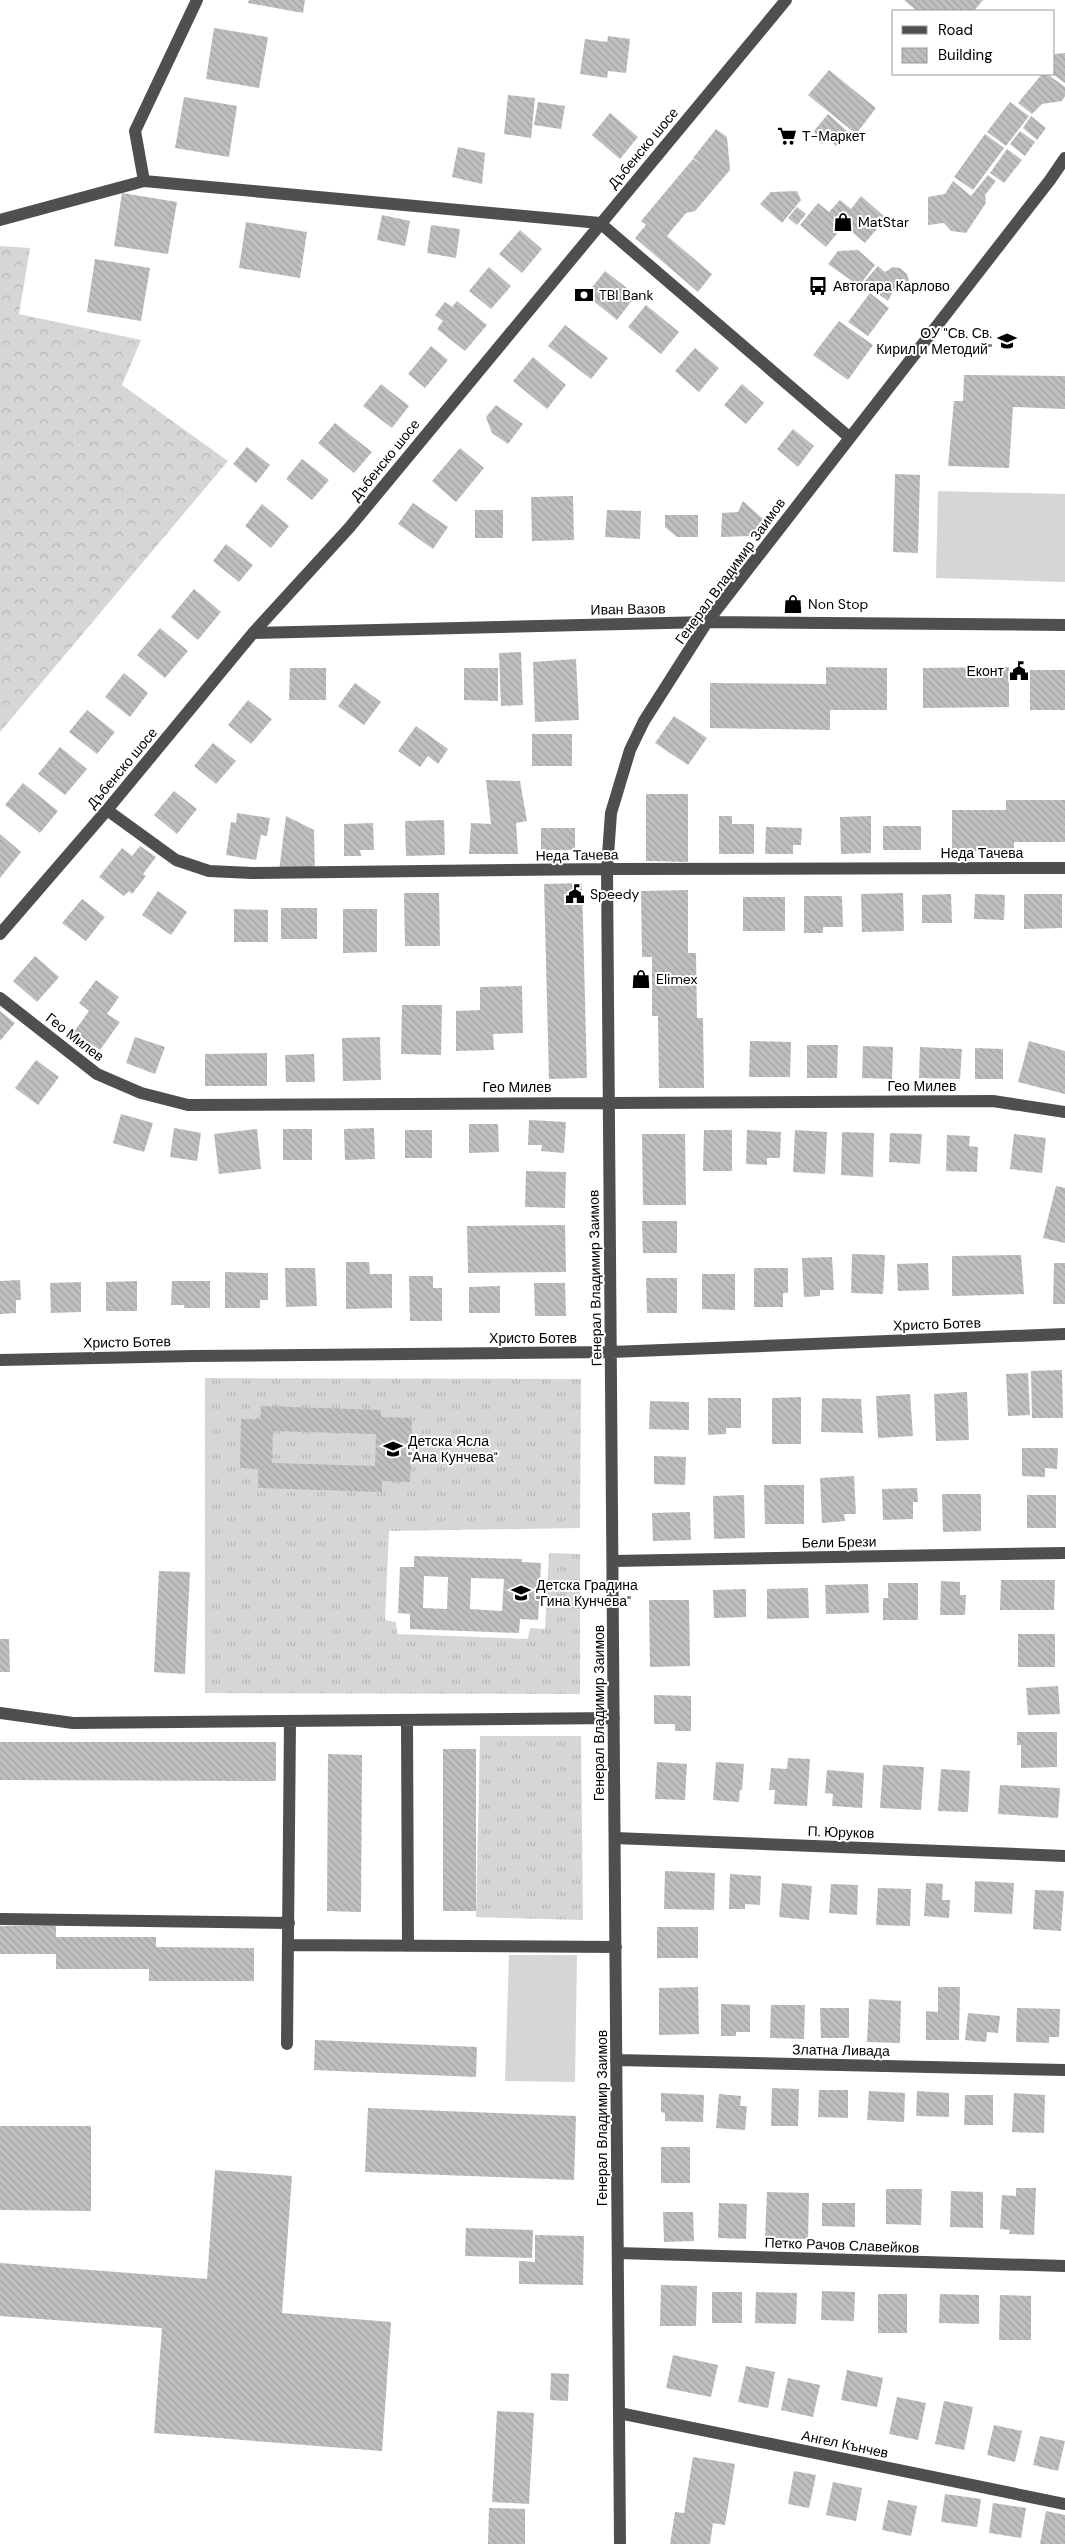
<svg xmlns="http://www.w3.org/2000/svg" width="1065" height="2544" viewBox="0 0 1065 2544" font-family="'DM Sans',sans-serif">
  <defs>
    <pattern id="grass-tufts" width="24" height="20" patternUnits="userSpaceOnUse" patternTransform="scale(1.25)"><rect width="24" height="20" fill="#d6d6d6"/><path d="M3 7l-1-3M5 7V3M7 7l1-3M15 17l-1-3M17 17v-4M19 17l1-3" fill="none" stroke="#b6b6b6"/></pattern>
    <pattern id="forest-crowns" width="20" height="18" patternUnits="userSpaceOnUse" patternTransform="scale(1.25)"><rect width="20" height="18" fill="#d6d6d6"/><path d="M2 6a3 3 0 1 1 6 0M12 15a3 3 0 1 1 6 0" fill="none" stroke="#b6b6b6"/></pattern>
    <pattern id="building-back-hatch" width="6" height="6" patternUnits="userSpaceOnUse" patternTransform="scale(1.25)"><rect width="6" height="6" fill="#bfbfbf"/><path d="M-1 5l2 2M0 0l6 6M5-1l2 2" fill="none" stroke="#a2a2a2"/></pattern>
  </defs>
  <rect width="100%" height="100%" fill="#fff"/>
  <!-- grass -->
  <path fill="url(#grass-tufts)" d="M205 1378 581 1379 580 1528 389 1531 385 1620 396 1622 397 1634 528 1639 530 1628 545 1629 549 1553 580 1554V1694L205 1693Z
    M480 1736H581L583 1920 476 1917Z"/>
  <!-- forest -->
  <path fill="url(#forest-crowns)" d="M0 246 30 248 19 314 141 340 122 385 228 461 0 732Z"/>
  <!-- garden -->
  <path fill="#d6d6d6" d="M938 491 1065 494V582L936 578Z
    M509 1955H577L575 2082 505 2081Z"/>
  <!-- building -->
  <path fill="url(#building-back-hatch)" fill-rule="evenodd" d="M249 0H305L303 13 248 3Z
    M904 0H983L974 11H917Z
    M214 28 268 37 259 88 206 79Z
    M608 36 630 39 626 73 608 71 607 78 580 74 585 39 607 42Z
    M1065 53V83L1054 75V54Z
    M829 70 876 108 856 134 808 95Z
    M1042 74H1047L1065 87V96L1062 101 1042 104 1032 114 1018 103Z
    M508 95 535 98 531 138 504 134Z
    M184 97 237 106 229 157 175 148Z
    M538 102 565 106 561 129 534 125Z
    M1010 102 1029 116 1006 146 987 132Z
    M610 113 638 137 620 159 592 135Z
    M828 114 847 131 836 146 828 138 822 144 814 131Z
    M1031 116 1046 128 1037 140 1023 128Z
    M716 129 727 137 730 170 695 211 686 213 667 236 712 274 698 292 635 238 646 225 641 221 693 159 701 164 693 158Z
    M1020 131 1035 142 1025 156 1010 144Z
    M985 134 1004 148 973 190 954 177Z
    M458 147 485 153 482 184 452 177Z
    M1007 149 1022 160 1004 183 990 173Z
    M988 175 996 181 985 195 986 203 966 233 951 231 944 223 928 225V197L945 194 953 181 971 196Z
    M797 191 801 200 782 223 760 204 771 192Z
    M122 193 177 202 168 254 114 246Z
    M861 196 886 218 865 243 844 225 826 247 800 225 818 203 829 212 840 200 851 209Z
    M797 207 806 214 797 225 788 218Z
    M382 215 410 221 405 246 377 240Z
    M246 222 307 232 300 278 239 268Z
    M431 225 460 229 456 258 427 253Z
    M520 230 542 249 522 273 499 254Z
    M858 250 875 265 859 286 828 264 838 251Z
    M95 259 150 268 141 321 87 312Z
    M878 266 885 272 893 267 900 268 907 274 909 281 906 288 893 291 888 301 863 283Z
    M489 267 511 286 491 309 469 291Z
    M605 271 636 295 617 320 586 295Z
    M870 293 889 308 868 336 848 322Z
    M457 301 487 325 465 351 437 329 443 321 435 315 445 302 452 307Z
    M646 305 679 332 661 354 628 327Z
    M839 321 873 345 848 380 813 355Z
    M565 325 608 358 591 379 548 346Z
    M431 346 448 360 425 388 408 374Z
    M695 348 719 368 699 392 675 371Z
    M533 357 566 385 547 409 513 381Z
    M964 375 1065 376V409L1013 407 1009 468 948 466 954 401H963Z
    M381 384 409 406 392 428 363 406Z
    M742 384 764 403 746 424 724 405Z
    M496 405 523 424 508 444 492 433 486 417Z
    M335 423 372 452 354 473 318 443Z
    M793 429 814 446 798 467 777 449Z
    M247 447 270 465 256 483 233 464Z
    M460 448 484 468 456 502 432 481Z
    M302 459 329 480 312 500 286 479Z
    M895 474 920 475 918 553 893 552Z
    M573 496 574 540 532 541 531 497Z
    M743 501 763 519 750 536 721 537 722 513 738 512Z
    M413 503 448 527 433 549 398 524Z
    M262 504 289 526 271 548 245 526Z
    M475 510H503V538H475Z
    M607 510 641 511 640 539 605 537Z
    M665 515H698V537H677L665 527Z
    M226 544 253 565 239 582 213 561Z
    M194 589 221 612 198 640 171 617Z
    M160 628 188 651 165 678 137 655Z
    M521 652 523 705 501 706 499 653Z
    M576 659 579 720 535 722 533 662Z
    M826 667 887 668V710H830V730L710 728V683L826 684Z
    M1009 667V707L923 708V668Z
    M290 668H326V700H289Z
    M464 668H498V701L464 700Z
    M1030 670H1065V710H1030Z
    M124 673 148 693 130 717 105 697Z
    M355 683 381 702 364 725 338 706Z
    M248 700 272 719 251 744 228 725Z
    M87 710 115 732 97 754 69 732Z
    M674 716 707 738 688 765 655 743Z
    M416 726 448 749 438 764 428 756 420 767 398 751Z
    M532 734H572V766H532Z
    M213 743 236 761 216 784 194 766Z
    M60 747 87 769 65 795 38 774Z
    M486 780 520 781 527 821 516 823 518 854H469L471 823 491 824Z
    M23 783 58 811 40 833 5 805Z
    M174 791 197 809 177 834 154 815Z
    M646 794H688V862L646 861Z
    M1006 800H1065V842H1014V851H952V810H1006Z
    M237 813 270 818 267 836 261 835 256 860 226 855 231 822 236 823Z
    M286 816 314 830 315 872 279 871Z
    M719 816H732V824H754V854H719Z
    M871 816V853L841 854 840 817Z
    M444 820 445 855 406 856 405 821Z
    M373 823 374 850H360L361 856H344V824Z
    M883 826H921V850H883Z
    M766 827 802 828 801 845H793V854H765Z
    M541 828H575V850H541Z
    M0 834 21 852 0 878Z
    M140 846 156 857 143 874 146 876 132 894 129 891 124 896 99 877 122 848 132 856Z
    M582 883 587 1078 549 1079 544 884Z
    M688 890V953H696L697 1018H703L704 1088H659L658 1016H652V957H642L641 891Z
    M158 891 187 912 171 935 142 915Z
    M404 893H439L440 946H405Z
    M903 893 904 931 862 932 861 894Z
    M951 894 952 923H922V895Z
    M975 894 1005 895 1004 920 974 919Z
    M1024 894H1062V928L1024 929Z
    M804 896H842L843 927H823V933H804Z
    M743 897H785V931H743Z
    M82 899 105 917 86 941 62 923Z
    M281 908H317V939H281Z
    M234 909 268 910V942H234Z
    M343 909H377V952L343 953Z
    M35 956 59 977 37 1002 13 981Z
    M96 980 119 997 107 1014 120 1022 100 1050 74 1032 89 1011 79 1003Z
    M522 986 523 1033 493 1034 494 1050 456 1051V1011L480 1010V987Z
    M402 1005H442L441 1055 401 1054Z
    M0 1011 15 1023 0 1041Z
    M135 1037 165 1047 155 1074 126 1063Z
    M380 1037 381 1080 343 1081 342 1038Z
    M750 1041 791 1042 790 1077H749Z
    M1029 1041 1065 1051V1094L1018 1082Z
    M807 1045H838L837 1078H807Z
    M863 1046 893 1047 892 1079 862 1078Z
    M920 1047 962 1049 960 1079 919 1078Z
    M975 1048 1003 1049V1079H975Z
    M267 1053V1086H205V1054Z
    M314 1054 315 1082H286L285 1055Z
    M36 1060 59 1077 38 1105 15 1088Z
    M121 1114 153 1123 144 1152 113 1143Z
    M529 1120 566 1122 564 1153 541 1151 542 1145H528Z
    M469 1124H498L499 1152 469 1153Z
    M174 1128 201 1133 197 1161 170 1157Z
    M374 1128 375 1159 345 1160 344 1129Z
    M257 1129 261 1169 219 1174 214 1134Z
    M283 1129H312V1160H283Z
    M405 1130H432V1158H405Z
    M704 1130H732V1171H703Z
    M747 1130 781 1132 780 1158H767V1165L746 1164Z
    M795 1130 827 1132 825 1174 793 1172Z
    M842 1132 874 1133 873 1177 841 1175Z
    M890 1133 922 1134 920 1164 889 1162Z
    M642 1134H685L686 1205H643Z
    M1014 1134 1046 1138 1042 1173 1010 1169Z
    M947 1135 970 1136 969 1146 978 1147 977 1172 946 1171Z
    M526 1171 566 1172 565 1208 525 1207Z
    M1056 1186 1065 1188V1243L1043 1238Z
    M642 1221H677V1253H643Z
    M565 1225 566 1272 468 1273 467 1226Z
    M852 1254 885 1255 883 1294 851 1293Z
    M1021 1255 1024 1294 952 1296V1256Z
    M832 1257 834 1290H820V1296L804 1297 802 1258Z
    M346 1262H369L370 1274H392V1308L346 1309Z
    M928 1263 929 1290 898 1291 897 1264Z
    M1054 1263H1065V1304H1053Z
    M285 1268H315L317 1306 286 1307Z
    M754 1268H788V1293H783V1307H754Z
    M225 1272 268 1273V1300H260V1308H225Z
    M702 1274H735V1310L702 1309Z
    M409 1276H433V1288H442V1321H410Z
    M646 1278H677V1313H647Z
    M20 1280 21 1300H16V1313L0 1314V1281Z
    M137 1281V1311H106V1282Z
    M172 1281H210V1308H184V1305H171Z
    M81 1282V1312L51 1313 50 1283Z
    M534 1283H565L566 1316H535Z
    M500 1286V1313H469V1287Z
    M1062 1370 1063 1418H1032L1031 1371Z
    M1028 1373 1030 1415 1008 1416 1006 1374Z
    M967 1392 969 1440 936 1441 934 1394Z
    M910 1394 913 1436 878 1438 876 1396Z
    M801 1397V1444H772V1398Z
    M708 1398H741V1428H726V1434L708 1435Z
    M822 1398 861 1399 863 1433 821 1432Z
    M650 1401 689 1402V1430L649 1429Z
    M261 1406 381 1410V1417L412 1418 410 1482 382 1481V1492L258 1488V1469L240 1468 241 1419H260ZM273 1431 376 1434 375 1466 272 1463Z
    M1022 1448H1058L1057 1469 1045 1468V1477L1022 1476Z
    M654 1456 686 1457 685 1485 654 1484Z
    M854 1476 856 1514H844L845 1521 822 1523 820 1478Z
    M764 1485H804V1524H765Z
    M917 1488 918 1502H913V1519L883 1520 882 1489Z
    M942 1494H981V1531L943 1532Z
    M744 1495 745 1538 714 1539 713 1496Z
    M1027 1495H1056V1528H1027Z
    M690 1512 691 1540 653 1541 652 1513Z
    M414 1556 522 1559V1562L541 1563 538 1620 520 1619 519 1633 410 1629V1614L398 1613 400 1567H414ZM424 1576 448 1577 447 1609 423 1608ZM471 1578 504 1579 502 1611 470 1609Z
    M159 1571 190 1572 185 1674 154 1672Z
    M1001 1580H1055L1054 1610H1000Z
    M941 1581 960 1582V1595H966L965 1615H940Z
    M888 1583H918V1620H883V1598H888Z
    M868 1584 869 1613 826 1614 825 1585Z
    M808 1588 809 1618 767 1619V1589Z
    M746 1589V1617L714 1618 713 1590Z
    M649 1600H689L690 1666 650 1667Z
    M1018 1634H1055V1667H1018Z
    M0 1639H9L10 1672H0Z
    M1058 1686 1060 1714 1028 1715 1026 1688Z
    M654 1695 691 1696V1731H675V1724H654Z
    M1017 1732H1057V1767L1021 1768V1745H1017Z
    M0 1742H276V1781L0 1780Z
    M443 1749H476V1911H443Z
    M328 1754 362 1755 361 1912 327 1911Z
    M788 1758 810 1759 807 1806 774 1804 775 1790H769L771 1768 787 1769Z
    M657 1762 687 1764 685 1800 655 1799Z
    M716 1762 744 1764 742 1790H740L739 1802 713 1800Z
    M883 1765 924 1767 921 1810 880 1808Z
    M941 1769 970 1771 968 1812 938 1811Z
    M827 1770 864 1773 862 1808 832 1806 833 1794 825 1793Z
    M1000 1785 1060 1788 1058 1818 998 1814Z
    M665 1871 715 1873 714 1910 664 1909Z
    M730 1874 761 1876 760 1905 745 1904V1909H729Z
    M975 1881 1014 1883 1012 1914 974 1912Z
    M782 1883 812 1886 809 1920 779 1917Z
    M926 1883 943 1884 942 1900H950L949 1918 924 1916Z
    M831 1884 858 1885 857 1915 829 1913Z
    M878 1888 911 1889 910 1926 876 1925Z
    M1035 1890 1064 1891 1061 1931 1033 1929Z
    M0 1926H56V1937H156V1947L254 1948V1981H149V1969H56V1954H0Z
    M657 1927H698V1958H657Z
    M698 1987 699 2034 659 2035V1988Z
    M938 1987H960L959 2040H926V2011L938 2012Z
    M869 1999 901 2001 900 2043 867 2042Z
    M721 2004 750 2005V2032H736V2036H721Z
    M771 2005H805L804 2039 770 2038Z
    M820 2008H849V2038H821Z
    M1017 2008 1060 2009 1059 2037H1049V2043L1016 2042Z
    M968 2013 1000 2016 998 2033 987 2032 986 2042 965 2040Z
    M315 2040 477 2047 476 2077 314 2070Z
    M772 2088 799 2089 798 2126H771Z
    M819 2090H848V2118L818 2117Z
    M869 2091 905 2093 904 2122 867 2120Z
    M917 2091 949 2093V2117L916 2116Z
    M661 2093 704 2095 703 2122 665 2121V2113L661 2112Z
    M1014 2093 1045 2095 1044 2133 1012 2132Z
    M719 2094 741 2096 740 2106H747L745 2130 716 2128Z
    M965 2095H993V2125H964Z
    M368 2108 576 2116 574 2180 365 2172Z
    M0 2126H91V2211L0 2210Z
    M661 2147H690V2183H661Z
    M215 2170 292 2176 282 2313 391 2322 382 2451 154 2433 162 2328 0 2316V2263L207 2279Z
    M1016 2188H1036L1034 2235 1009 2234 1010 2230 1000 2229 1002 2195 1016 2196Z
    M886 2189H922L921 2225 886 2224Z
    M951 2191 983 2192V2228L950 2227Z
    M767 2192 809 2193 808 2239 765 2238Z
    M719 2203 747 2204 746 2239 718 2238Z
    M822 2203H855V2227L822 2226Z
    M663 2212H693L694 2241 664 2242Z
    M466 2228 533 2230 532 2258 465 2256Z
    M535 2235 584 2236 583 2285 519 2284V2261L535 2262Z
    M661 2285 697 2286 696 2326H660Z
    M822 2291 855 2292 854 2321 821 2320Z
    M712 2292H742V2323H712Z
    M756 2292 797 2293 796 2324 755 2323Z
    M878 2294H907V2333H878Z
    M940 2294 979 2295V2324L939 2323Z
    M1000 2295 1031 2296V2340H999Z
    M673 2355 718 2365 711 2397 666 2388Z
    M746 2366 775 2372 768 2408 738 2402Z
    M847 2370 883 2378 877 2407 841 2400Z
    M551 2373 569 2374 568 2401 550 2400Z
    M788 2378 820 2385 813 2417 781 2410Z
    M897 2397 926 2403 918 2440 889 2434Z
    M944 2401 973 2407 964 2450 935 2444Z
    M497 2411 534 2413 529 2504 492 2502Z
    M994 2425 1022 2431 1015 2462 987 2455Z
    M1040 2436 1065 2441 1058 2471 1033 2465Z
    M693 2457 735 2464 725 2525 713 2523 710 2544H670L675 2512 684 2513Z
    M794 2471 816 2475 809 2508 788 2504Z
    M833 2482 862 2488 856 2521 826 2515Z
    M945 2494 981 2499 977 2527 941 2522Z
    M888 2500 917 2506 911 2536 882 2530Z
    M993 2503 1026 2508 1021 2538 989 2533Z
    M489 2508 525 2509V2544H488Z
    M1046 2511 1065 2515V2544H1040Z"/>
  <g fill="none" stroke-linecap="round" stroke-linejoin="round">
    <!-- minor -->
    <path stroke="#4f4f4f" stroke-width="12" d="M197 0 135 131 144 181 600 223 849 437
      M0 220 144 181
      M253 633 707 622 1065 625
      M107 810 176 860 209 871 252 873 607 869 1065 868
      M0 934 107 810 253 633 349 528 786 0
      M0 998 97 1074 141 1093 188 1105 993 1101 1065 1112
      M0 1360 193 1356 611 1352 1065 1334
      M613 1561 1065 1553
      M0 1713 73 1723 614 1718
      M407 1720 408 1946
      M615 1838 1065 1856
      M0 1919 289 1923
      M288 1945 616 1947
      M287 2044 290 1721
      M616 2060 1065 2070
      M618 2253 1065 2266
      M619 2413 1065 2504
      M620 2544 607 869 611 813 630 750 644 721 707 622 1050 180 1065 158"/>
  </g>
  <!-- icons -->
  <defs>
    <g id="supermarket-bare" transform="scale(1.5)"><path d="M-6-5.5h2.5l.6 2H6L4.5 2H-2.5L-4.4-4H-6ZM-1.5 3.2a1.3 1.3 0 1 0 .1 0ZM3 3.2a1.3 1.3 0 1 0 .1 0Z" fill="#000" stroke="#fff" stroke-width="2.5" paint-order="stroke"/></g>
    <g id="shop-bare" transform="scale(1.5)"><path d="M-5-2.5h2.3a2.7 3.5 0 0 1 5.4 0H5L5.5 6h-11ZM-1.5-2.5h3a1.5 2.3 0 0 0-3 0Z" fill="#000" stroke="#fff" stroke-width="2.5" paint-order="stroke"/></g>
    <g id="bus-bare" transform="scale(1.5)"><path d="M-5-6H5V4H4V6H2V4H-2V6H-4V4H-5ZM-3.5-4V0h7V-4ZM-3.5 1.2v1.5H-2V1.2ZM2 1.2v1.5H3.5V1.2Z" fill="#000" stroke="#fff" stroke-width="2.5" paint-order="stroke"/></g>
    <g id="bank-bare" transform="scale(1.5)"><path d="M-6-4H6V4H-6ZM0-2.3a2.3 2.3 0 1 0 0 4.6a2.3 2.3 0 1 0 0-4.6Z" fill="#000" stroke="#fff" stroke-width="2.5" paint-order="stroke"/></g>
    <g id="school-bare" transform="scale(1.5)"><path d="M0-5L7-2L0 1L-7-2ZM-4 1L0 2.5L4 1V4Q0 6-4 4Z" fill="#000" stroke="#fff" stroke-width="2.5" paint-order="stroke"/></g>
    <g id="civic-bare" transform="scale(1.5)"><path d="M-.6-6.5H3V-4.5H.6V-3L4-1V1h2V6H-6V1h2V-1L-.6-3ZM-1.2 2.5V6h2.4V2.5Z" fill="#000" stroke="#fff" stroke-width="2.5" paint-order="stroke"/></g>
  </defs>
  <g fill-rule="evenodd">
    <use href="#supermarket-bare" x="787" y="136"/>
    <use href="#shop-bare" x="843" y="222"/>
    <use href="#bus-bare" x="818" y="286"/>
    <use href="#bank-bare" x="584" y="295"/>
    <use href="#school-bare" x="1007" y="341"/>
    <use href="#shop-bare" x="793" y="604"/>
    <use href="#civic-bare" x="1019" y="671"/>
    <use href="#civic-bare" x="575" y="894"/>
    <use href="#shop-bare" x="641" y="979"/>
    <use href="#school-bare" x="393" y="1449"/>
    <use href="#school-bare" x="521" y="1593"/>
  </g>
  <g text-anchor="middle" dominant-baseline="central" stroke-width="4" stroke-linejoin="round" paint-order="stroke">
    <!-- poi labels -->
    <g font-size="14" fill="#000" stroke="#fff" text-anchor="start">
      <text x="802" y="136">Т-Маркет</text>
      <text x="858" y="222">MatStar</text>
      <text x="833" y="286">Автогара Карлово</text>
      <text x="599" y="295">TBI Bank</text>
      <text x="992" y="333" text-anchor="end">ОУ "Св. Св.<tspan x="992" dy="16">Кирил и Методий"</tspan></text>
      <text x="808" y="604">Non Stop</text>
      <text x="1004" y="671" text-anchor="end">Еконт</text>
      <text x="590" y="894">Speedy</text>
      <text x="656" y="979">Elimex</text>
      <text x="408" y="1441">Детска Ясла<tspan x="408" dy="16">"Ана Кунчева"</tspan></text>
      <text x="536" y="1585">Детска Градина<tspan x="536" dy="16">"Гина Кунчева"</tspan></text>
    </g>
    <!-- street labels -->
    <g font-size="14" fill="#000" stroke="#fff">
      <text transform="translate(643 148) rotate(-50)">Дъбенско шосе</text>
      <text transform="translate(385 460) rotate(-51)">Дъбенско шосе</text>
      <text transform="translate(730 571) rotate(-54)">Генерал Владимир Заимов</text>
      <text transform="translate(628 609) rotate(-1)">Иван Вазов</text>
      <text transform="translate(122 768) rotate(-50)">Дъбенско шосе</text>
      <text x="982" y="853">Неда Тачева</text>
      <text transform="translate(577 855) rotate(-1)">Неда Тачева</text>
      <text transform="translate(75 1037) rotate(38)">Гео Милев</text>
      <text x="922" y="1086">Гео Милев</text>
      <text x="517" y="1087">Гео Милев</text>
      <text transform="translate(595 1278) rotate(-91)">Генерал Владимир Заимов</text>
      <text transform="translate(937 1324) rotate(-2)">Христо Ботев</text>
      <text x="533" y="1338">Христо Ботев</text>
      <text transform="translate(127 1342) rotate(-1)">Христо Ботев</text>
      <text transform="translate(839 1542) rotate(-1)">Бели Брези</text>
      <text transform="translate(599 1713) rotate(-90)">Генерал Владимир Заимов</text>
      <text transform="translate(841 1832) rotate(2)">П. Юруков</text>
      <text transform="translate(841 2050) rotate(1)">Златна Ливада</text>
      <text transform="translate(602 2118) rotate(-90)">Генерал Владимир Заимов</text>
      <text transform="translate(842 2245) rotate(2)">Петко Рачов Славейков</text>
      <text transform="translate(845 2444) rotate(12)">Ангел Кънчев</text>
    </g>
  </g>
  <!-- legend -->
  <rect x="892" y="10" width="162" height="65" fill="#ffffff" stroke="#999999"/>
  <rect x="902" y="26" width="25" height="8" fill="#4f4f4f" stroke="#999999"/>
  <text x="938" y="35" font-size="15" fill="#000000">Road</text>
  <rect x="902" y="48" width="25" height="15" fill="url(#building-back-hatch)" stroke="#999999"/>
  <text x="938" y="60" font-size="15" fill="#000000">Building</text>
</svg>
